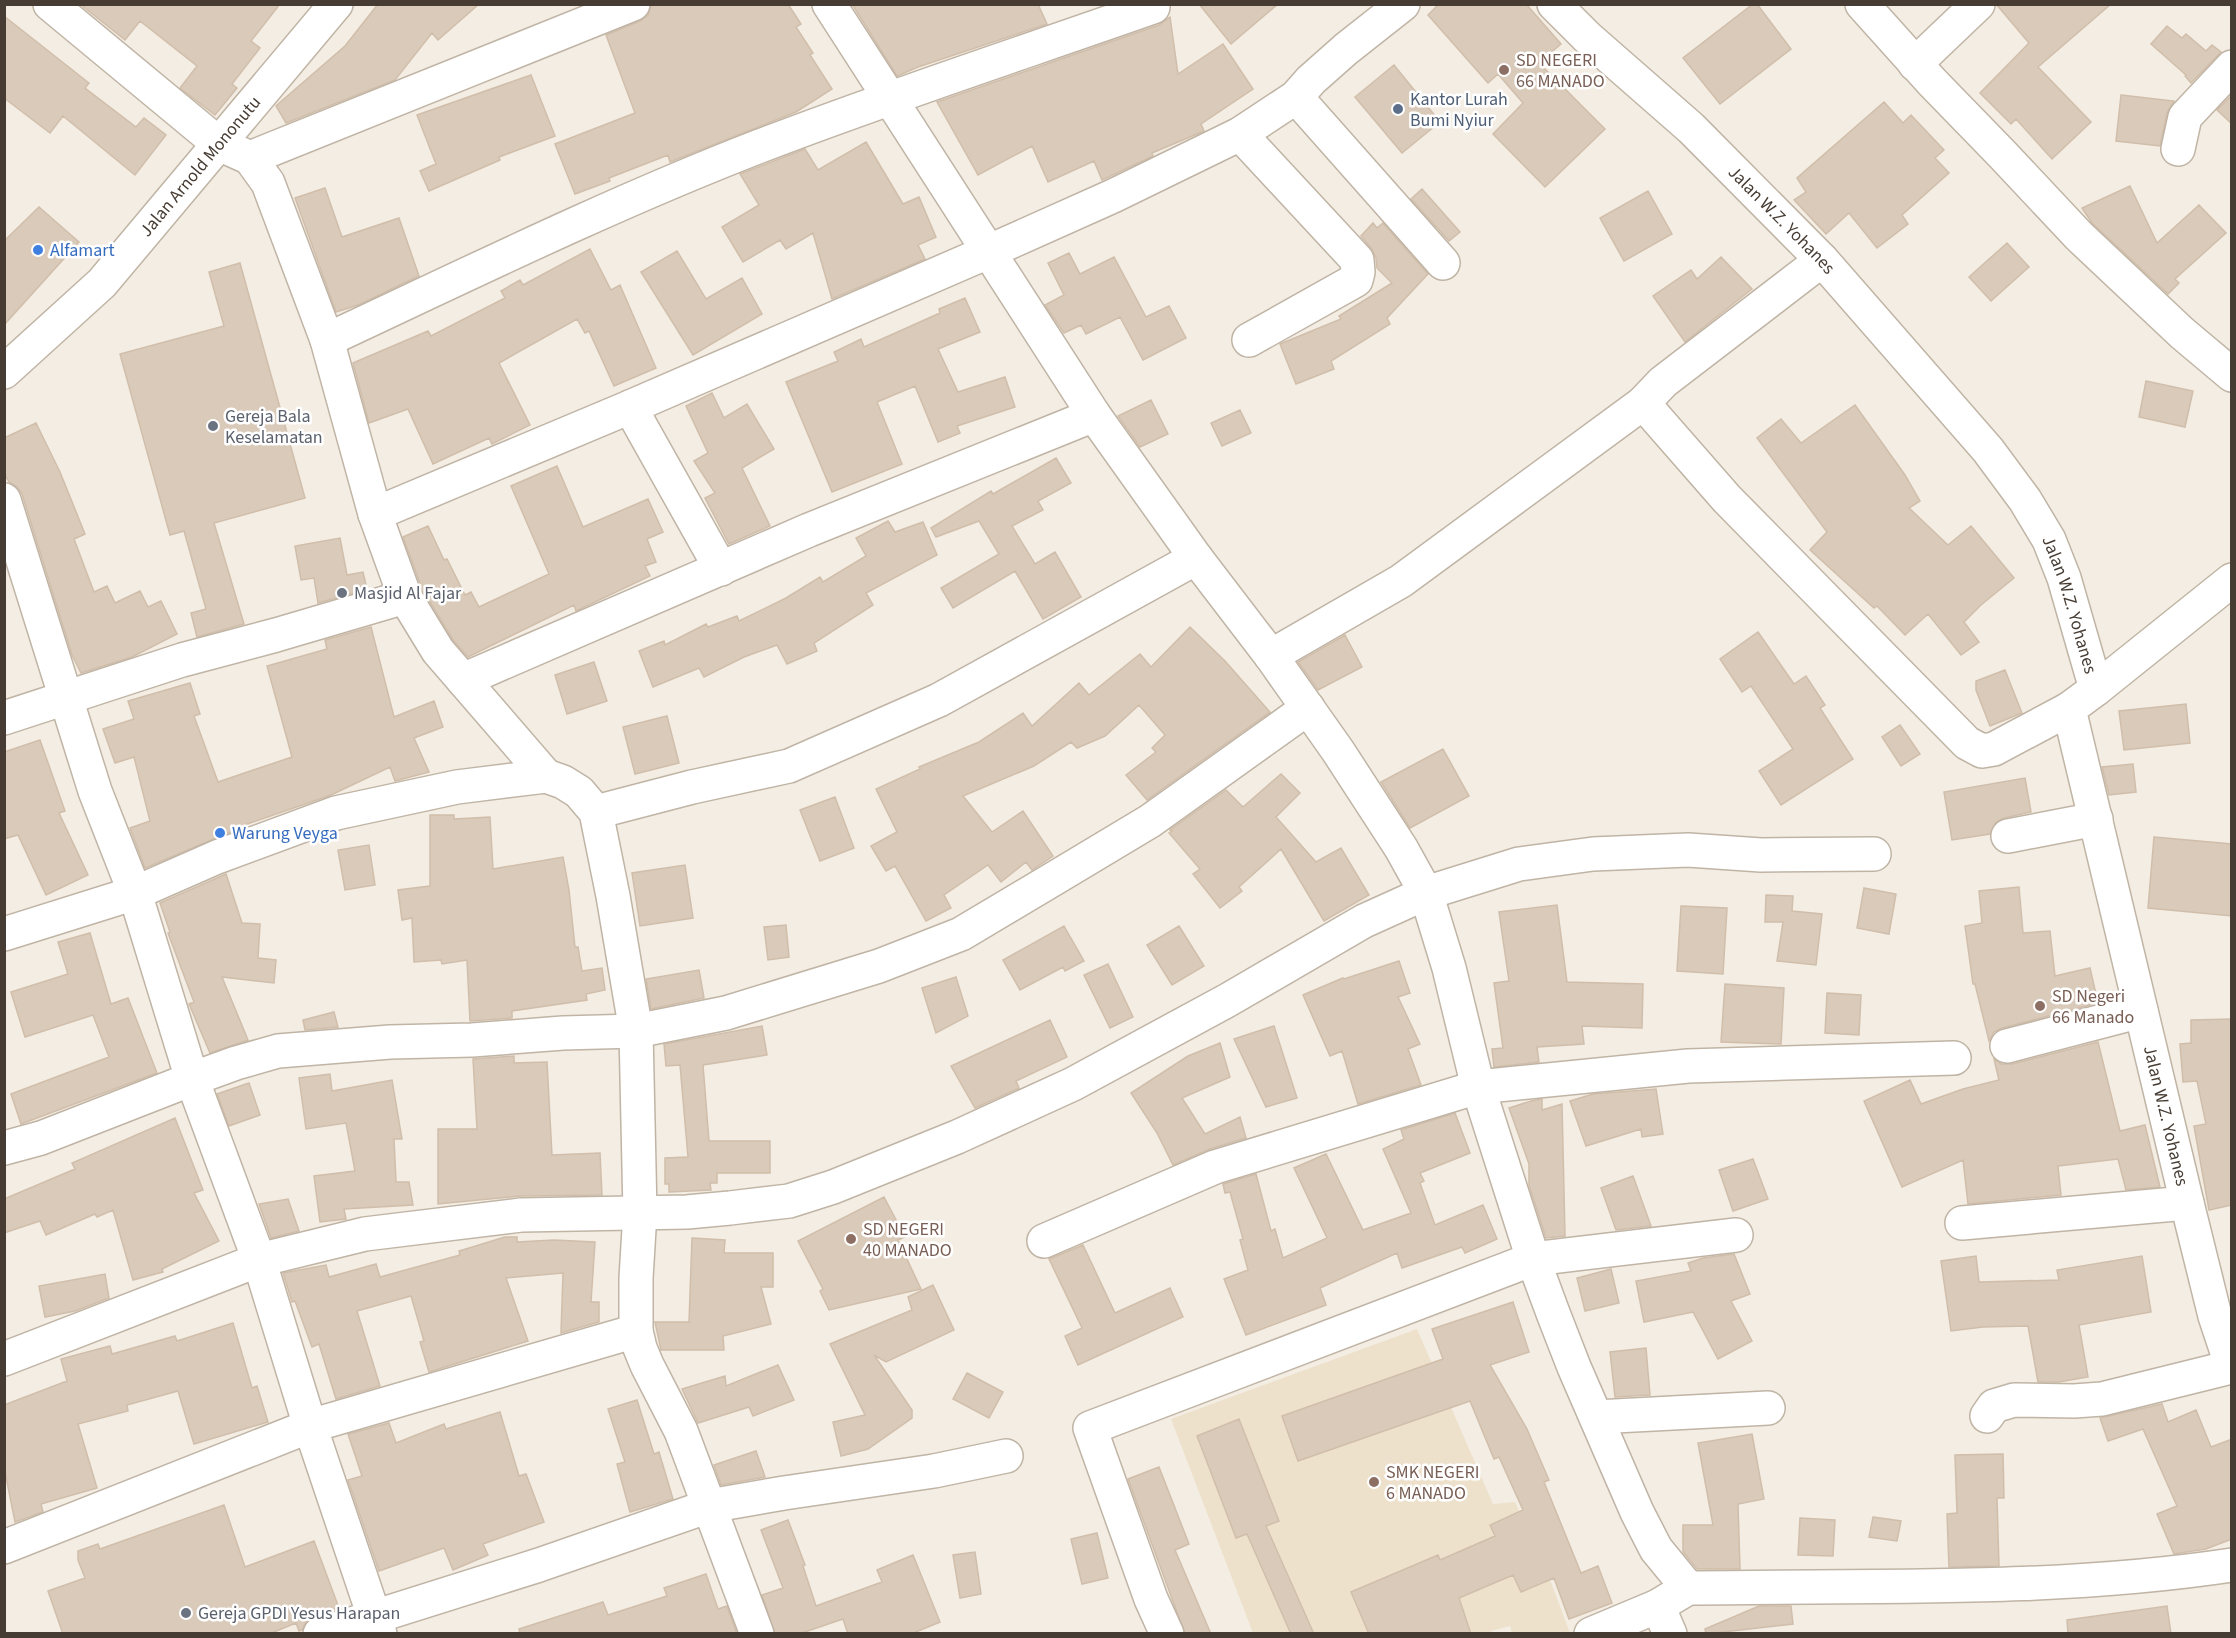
<svg xmlns="http://www.w3.org/2000/svg" width="2236" height="1638" viewBox="0 0 2236 1638" font-family="'Source Sans 3',sans-serif">
  <rect width="100%" height="100%" fill="#f3ede3"/>
  <!-- education -->
  <path fill="#eee1cb" fill-rule="evenodd" d="M1417 1329 1493 1504 1515 1502 1547 1572 1570 1633H1512L1510 1626 1491 1631V1633H1471L1466 1618 1420 1633H1314L1277 1550 1258 1558 1291 1633H1253L1171 1419ZM1425 1366 1441 1412 1298 1461 1283 1415ZM1238 1419 1236 1537 1197 1436ZM1479 1543 1496 1582 1466 1595 1448 1557ZM1438 1555 1456 1595 1368 1632 1351 1592Z"/>
  <!-- building -->
  <path fill="#d9caba" stroke="#d1beaa" stroke-width="1.5" d="M80 4H280L251 41 260 48 232 84 237 88 215 115 180 88 197 66 140 21 125 40Z
    M378 4H479L438 40 432 33 395 80 286 123 276 106 345 46Z
    M651 4H788L801 24 796 27 813 53 810 55 832 89 796 112 670 162 668 155 609 178 610 181 575 194 555 144 635 113 606 35 640 21 648 15Z
    M852 4H1038L1047 24 918 67 897 76Z
    M1199 4H1278L1231 44Z
    M1439 4H1526L1561 44 1539 63 1605 129 1545 187 1493 134 1523 103 1498 74 1488 83 1428 15Z
    M1753 4H1757L1791 49 1720 104 1683 58Z
    M1996 4H2111L2038 67 2091 122 2052 159 2016 119 2011 124 1980 93 2029 43Z
    M4 16 89 83 85 88 136 127 144 118 166 135 135 175 63 116 50 133 4 98Z
    M1170 17 1178 74 1223 44 1253 89 1201 124 1204 131 1152 153 1153 156 1102 180 1094 161 1048 182 1032 146 978 175 937 102 1159 25Z
    M2167 26 2182 38 2186 34 2206 51 2212 45 2221 52 2191 83 2185 76 2186 75 2151 44Z
    M1394 65 1440 122 1402 153 1355 97Z
    M531 75 555 136 499 157 500 160 429 191 420 171 436 164 417 115Z
    M2121 95 2174 101 2167 113 2160 146 2116 141Z
    M2232 95V124L2217 110Z
    M1884 102 1903 123 1911 115 1944 150 1935 158 1949 173 1902 215 1908 224 1877 248 1849 213 1826 234 1794 200 1806 192 1797 178Z
    M866 142 903 204 919 197 936 237 918 245 925 259 832 299 813 233 786 249 780 240 743 262 722 227 759 205 740 174 805 149 818 170Z
    M2130 186 2157 243 2199 205 2226 233 2175 279 2179 283 2168 294 2092 223 2082 208Z
    M325 188 342 237 399 218 419 276 358 305 336 312 295 198Z
    M1422 189 1460 232 1449 241 1411 199Z
    M1648 191 1672 234 1624 261 1600 218Z
    M39 207 79 242 4 325V241Z
    M1373 223 1377 228 1383 223 1428 274 1387 318 1390 324 1331 361 1334 369 1296 384 1280 344 1341 319 1339 316 1392 283 1377 268 1376 258 1371 248 1361 236Z
    M2007 243 2029 267 1991 301 1969 277Z
    M590 249 611 290 620 285 656 368 614 386 589 331 585 333 577 319 499 363 530 425 492 444 489 438 433 464 408 409 369 423 353 363 428 331 431 336 505 298 501 291 520 280 523 285Z
    M677 251 706 299 742 278 762 314 693 355 641 272Z
    M1069 253 1080 274 1114 257 1146 317 1169 306 1186 338 1143 360 1120 317 1086 334 1081 325 1064 333 1045 305 1064 295 1048 263Z
    M1721 257 1752 289 1685 342 1653 296 1691 270 1697 279Z
    M240 263 305 498 214 523 244 624 197 637 191 613 206 609 184 531 170 535 120 354 224 326 209 272Z
    M965 298 980 332 938 349 958 392 1005 377 1015 407 957 426 960 433 938 442 915 386 877 402 902 464 832 492 786 382 838 361 834 352 861 339 864 347 940 313 939 309Z
    M2146 381 2193 391 2185 427 2139 417Z
    M712 393 724 418 747 404 774 449 742 468 770 526 729 544 705 498 715 493 694 461 708 453 686 406Z
    M1151 400 1168 434 1140 447 1118 416Z
    M1855 405 1905 475 1920 501 1909 508 1948 545 1971 526 2014 578 1981 605 1964 622 1979 642 1961 655 1928 614 1905 635 1877 606 1874 608 1810 550 1827 532 1757 438 1781 419 1801 443Z
    M1240 410 1251 433 1222 446 1211 423Z
    M36 423 60 472 85 534 74 539 94 592 107 586 115 603 140 591 148 607 161 601 177 634 132 657 81 673 72 655 22 494 17 487 9 482 4 473V438Z
    M1056 458 1071 483 1038 501 1043 510 1012 526 1035 564 1055 552 1081 597 1043 619 1015 571 953 608 941 588 999 554 979 521 936 537 931 528 991 491 993 494Z
    M557 466 583 527 648 499 663 532 647 539 656 562 645 566 650 576 576 611 574 605 468 657 453 640 422 589 403 537 428 526 444 560 447 559 465 595 471 592 479 607 549 574 511 486Z
    M888 521 895 532 923 522 937 555 866 593 873 605 814 643 817 651 787 664 777 645 744 657 704 677 699 668 653 687 639 651 664 641 665 645 706 624 708 627 737 616 739 621 786 598 820 577 823 582 866 556 856 538Z
    M340 538 347 575 363 572 367 589 318 603 314 578 301 580 295 546Z
    M371 627 394 717 434 701 443 727 414 738 429 772 395 781 390 767 331 795 233 829V831L145 868 130 828 150 821 134 757 115 763 103 729 134 719 128 701 190 683 200 714 194 716 218 782 292 757 267 666 327 649 325 640Z
    M1190 627 1225 661 1270 712 1147 800 1126 775 1156 752 1152 748 1165 735 1139 705 1105 736 1077 748 1071 742 1034 766 963 796 992 832 1023 811 1053 856 1032 870 1026 862 1001 882 988 865 944 895 951 908 926 921 895 866 886 871 871 846 897 832 876 789 920 769 919 767 979 742 1023 713 1032 726 1079 683 1089 695 1140 654 1151 667Z
    M1758 632 1794 684 1806 676 1825 705 1820 708 1853 759 1781 805 1759 771 1793 749 1751 686 1742 692 1720 659Z
    M1345 635 1362 667 1318 690 1298 662Z
    M594 662 607 701 567 714 555 675Z
    M2005 670 2022 713 1990 726 1976 690V681Z
    M2186 704 2190 743 2124 750 2119 711Z
    M667 716 679 763 635 774 623 727Z
    M1900 725 1920 754 1901 766 1882 737Z
    M40 740 65 811 59 813 88 875 46 895 18 835 4 839V752Z
    M1443 749 1469 796 1410 828 1381 782Z
    M2133 764 2136 792 2109 795 2102 767Z
    M1281 774 1300 793 1276 817 1316 862 1341 848 1369 895 1324 921 1281 849 1239 887 1242 891 1220 908 1193 874 1200 869 1169 833 1172 831 1170 830 1226 790 1243 807Z
    M2025 778 2031 812 2004 818 1996 822 1990 834 1952 840 1944 792Z
    M835 797 854 848 820 861 800 810Z
    M430 815H454V819L490 817 493 869 563 857 569 890 575 947H578L582 971 602 968 605 990 586 994 587 1000 512 1011V1018L470 1021 467 960 442 964 441 960 414 962 412 918 402 920 398 890 430 886Z
    M2154 837 2232 844V916L2148 908Z
    M369 845 375 885 345 890 338 850Z
    M685 865 693 918 640 926 632 873Z
    M226 874 242 923 260 924 258 958 276 960 274 983 222 977 248 1040 210 1053 189 1004 194 1002 168 933 170 932 160 903Z
    M2019 887 2023 933 2050 931 2055 976 2090 968 2098 1003 2002 1028 1994 1032 1989 1041 1975 984H1973L1965 926 1982 923 1979 891Z
    M1864 888 1896 894 1889 934 1857 928Z
    M1766 895 1793 896 1792 911 1822 914 1816 965 1777 961 1783 922H1765Z
    M1557 905 1567 982 1643 984 1642 1028 1582 1026 1584 1044 1537 1047 1539 1062 1494 1067 1492 1049 1503 1048 1494 983 1509 981 1499 912Z
    M1681 906 1727 908 1723 974 1677 971Z
    M786 925 789 957 768 960 764 927Z
    M1064 926 1084 961 1065 971 1063 967 1020 990 1003 960Z
    M1179 926 1204 966 1172 985 1147 945Z
    M90 933 111 1004 128 998 157 1073 21 1124 11 1094 109 1057 93 1015 25 1037 11 992 68 974 58 942Z
    M1399 961 1410 993 1398 997 1420 1044 1408 1049 1421 1085 1358 1104 1342 1051 1330 1056 1303 995 1343 978 1344 979Z
    M1108 964 1133 1017 1110 1028 1084 975Z
    M699 970 704 998 651 1009 646 979Z
    M956 977 968 1016 936 1033 922 988Z
    M1725 984 1784 988 1781 1044 1721 1042Z
    M1827 993 1861 995 1859 1035 1825 1033Z
    M334 1012 338 1027 305 1030 303 1020Z
    M2232 1019V1205L2209 1210 2194 1126 2206 1124 2197 1081 2183 1082 2180 1044 2191 1043V1020Z
    M1050 1020 1067 1057 1016 1081 1019 1088 975 1108 951 1066Z
    M762 1026 767 1055 703 1065 709 1141H770V1173H717V1183H710L711 1190 669 1192V1184H665V1158L688 1157 680 1065 666 1066 664 1044Z
    M1274 1026 1297 1098 1266 1107 1234 1039Z
    M2098 1042 2120 1131 2145 1125 2160 1187 2126 1190 2118 1159 2058 1166 2061 1195 1968 1204 1963 1160 1902 1187 1864 1101 1910 1080 1921 1104 1963 1089 1999 1080 1994 1059 2001 1064H2012Z
    M1220 1043 1230 1077 1182 1098 1205 1134 1240 1117 1246 1138 1210 1149 1173 1165 1157 1133 1131 1093 1188 1056Z
    M514 1056V1063L547 1062 552 1155 600 1153 602 1195 521 1196 438 1204V1129H477L473 1059Z
    M330 1074 332 1091 392 1080 402 1139H394L396 1182H409L413 1205 344 1209 346 1219 320 1222 314 1176 355 1171 346 1123 306 1129 299 1078Z
    M249 1083 260 1115 229 1126 217 1094Z
    M1656 1089 1663 1134 1642 1137 1641 1129 1586 1146 1570 1101 1593 1094Z
    M1542 1099V1110L1562 1104 1565 1236 1546 1238 1529 1185V1164L1509 1108 1531 1101Z
    M1455 1113 1470 1153 1420 1173 1424 1181 1420 1183 1435 1225 1483 1205 1497 1239 1465 1253 1462 1247 1402 1268 1397 1253 1320 1288 1326 1305 1246 1335 1224 1279 1248 1270 1240 1240 1243 1239 1230 1192 1225 1193 1223 1184 1256 1174 1271 1231 1275 1229 1283 1258 1327 1238 1294 1168 1326 1154 1363 1230 1411 1213 1383 1149 1404 1139 1401 1130Z
    M175 1118 203 1190 194 1193 219 1241 162 1269 163 1272 133 1280 113 1210 97 1217 95 1214 46 1235 40 1221 4 1233V1199L75 1169 72 1163Z
    M1753 1159 1768 1199 1733 1211 1719 1170Z
    M1633 1176 1651 1226 1616 1230 1601 1188Z
    M884 1197 905 1237 898 1240 921 1289 829 1310 820 1291 823 1289 798 1241Z
    M288 1199 299 1231 271 1238 259 1204Z
    M505 1237H517V1242L554 1240 595 1242 591 1302H599V1322L561 1333 563 1273 506 1278 528 1341 429 1372 420 1342 424 1341 411 1296 357 1311 380 1386 336 1399 319 1344 312 1347 295 1301 292 1302 283 1273 326 1265 329 1277 376 1264 380 1277 460 1255 459 1251Z
    M692 1238 725 1240 724 1253H773V1287H761L771 1324 723 1336 724 1350H661L655 1322H689Z
    M1083 1245 1115 1313 1170 1288 1183 1317 1078 1365 1065 1336 1082 1328 1049 1259Z
    M1734 1254 1750 1294 1731 1301 1752 1341 1718 1359 1693 1312 1644 1322 1636 1281 1691 1271 1688 1263 1703 1258Z
    M1976 1256 1979 1282 2059 1280 2057 1270 2142 1256 2151 1312 2079 1325 2088 1377 2059 1382H2038L2028 1326 1983 1327 1951 1331 1941 1261Z
    M1611 1269 1619 1303 1585 1311 1577 1278Z
    M105 1274 109 1298 75 1311 45 1317 39 1286Z
    M933 1285 954 1330 886 1362 874 1355 912 1410V1418L868 1449 841 1456 833 1422 865 1415 830 1344 912 1310 908 1297Z
    M1513 1302 1529 1352 1490 1365 1527 1429 1549 1480 1544 1482 1581 1573 1598 1566 1612 1603 1569 1619 1554 1578 1521 1592 1513 1575 1459 1598 1471 1634H1369L1351 1592 1438 1555 1440 1560 1495 1536 1490 1525 1523 1510 1499 1457 1494 1459 1470 1401 1298 1461 1282 1416 1443 1359 1432 1329Z
    M233 1323 252 1388 257 1386 268 1422 194 1444 178 1391 127 1405 128 1411 78 1424 97 1488 41 1504 43 1512 15 1522 4 1467V1405L67 1381 61 1359 110 1346 112 1354 175 1336 177 1341Z
    M1646 1348 1650 1395 1615 1397 1610 1352Z
    M778 1365 794 1400 753 1416 749 1407 698 1423 682 1389 725 1376 726 1386Z
    M967 1373 1003 1392 989 1418 953 1399Z
    M637 1400 654 1454 659 1452 673 1499 630 1512 617 1464 625 1462 608 1409Z
    M2162 1404 2168 1422 2196 1410 2211 1447 2232 1439V1539L2206 1549 2174 1554 2157 1514 2177 1506 2143 1429 2108 1441 2100 1418Z
    M500 1412 519 1476 526 1474 544 1522 483 1544 488 1555 453 1570 444 1548 379 1571 348 1480 362 1476 348 1434 389 1423 396 1443 444 1424 446 1429Z
    M1239 1419 1279 1521 1266 1526 1314 1634H1291L1247 1534 1236 1538 1197 1436Z
    M1752 1434 1764 1499 1738 1504 1740 1569H1697L1683 1552V1525H1713L1698 1443Z
    M756 1451 765 1477 721 1485 714 1465Z
    M2003 1454 2004 1498H1997L1999 1566 1949 1567 1947 1514 1957 1513 1955 1455Z
    M1159 1467 1189 1544 1175 1550 1211 1634H1185L1128 1479Z
    M224 1505 245 1567 314 1541 339 1608 314 1616 306 1622 302 1630 299 1631 296 1623 269 1634H63L48 1591 85 1578 78 1560V1551L98 1544 100 1549Z
    M1873 1517 1901 1521 1897 1541 1869 1537Z
    M1800 1518 1835 1520 1833 1556 1798 1555Z
    M788 1520 805 1565 803 1566 816 1606 882 1582 877 1570 913 1555 940 1622 911 1634H848L843 1619 799 1634H775L762 1595 783 1588 761 1530Z
    M1097 1533 1108 1578 1082 1584 1071 1539Z
    M975 1552 981 1594 960 1598 953 1555Z
    M706 1574 718 1609 727 1606 737 1634H520L519 1629 603 1602 608 1615 667 1596 664 1588Z
    M1759 1606H1791L1793 1624 1706 1634 1705 1629Z
    M2167 1606 2171 1634H2068L2067 1620Z"/>
  <g fill="none" stroke-linecap="round" stroke-linejoin="round">
    <!-- minor casing -->
    <g stroke="#c0b4a5" stroke-width="36">
      <g id="minor">
        <path d="M50 4 219 144 250 158 268 183 327 340 375 514 405 597 438 651 546 776"/>
        <path d="M829 4 1094 415"/>
        <path id="s1" d="M1554 4 1587 37 1691 128 1822 260 1988 450 2025 500 2049 540 2064 578 2096 689 2069 709 2187 1203 2215 1316 2232 1367"/>
        <path d="M1862 4 1932 82 2002 154 2079 236 2182 333 2232 375"/>
        <path d="M1915 64 1978 4"/>
        <path d="M1296 97 1443 263"/>
        <path d="M1240 134 1357 260 1358 272 1356 280 1249 340"/>
        <path d="M2178 149 2185 117 2232 67"/>
        <path d="M250 158 633 4"/>
        <path d="M327 340C470 273 613 203 760 146 890 96 1022 53 1153 7"/>
        <path id="s2" d="M4 372 102 283 336 4"/>
        <path d="M1643 403 1727 499 1967 743 1982 751 1994 749 2069 709"/>
        <path d="M630 407 990 251 1113 196 1240 134 1296 97 1311 80 1346 49 1403 4"/>
        <path d="M4 500 95 791 135 893 192 1079 259 1260 310 1426 380 1634"/>
        <path d="M375 514 630 407 721 569"/>
        <path d="M1271 656 1401 581 1643 403 1663 382 1822 260"/>
        <path d="M463 680 809 530 1094 415 1196 558"/>
        <path d="M2096 689 2232 580"/>
        <path d="M4 718 182 660 276 635 405 597"/>
        <path d="M596 812 692 787 789 766 939 700 1196 558 1271 656 1338 751 1401 848 1426 893 1449 968 1478 1087 1533 1259 1553 1313 1574 1367 1637 1512 1656 1549 1688 1588"/>
        <path d="M2008 836 2096 819"/>
        <path d="M4 934 135 893 217 857 336 813 457 787 546 776 563 782 579 792 596 812 613 896 636 1031 640 1213 636 1278V1331L640 1348 647 1365 681 1431 757 1634"/>
        <path d="M2007 1046 2141 1011"/>
        <path d="M4 1148 41 1138 192 1079 236 1063 278 1051 390 1042 472 1040 563 1033 636 1031 726 1013 879 966 961 934 1060 875 1150 821 1308 708"/>
        <path d="M1962 1223 2187 1203"/>
        <path d="M1044 1241 1215 1167 1478 1087 1688 1066 1954 1058"/>
        <path d="M4 1359 259 1260 365 1234 521 1215 687 1212 730 1208 789 1201 833 1187 957 1137 1073 1084 1228 1000 1364 921 1426 893 1519 864 1593 854 1688 850 1761 855 1874 854"/>
        <path d="M1987 1416 1994 1406 2014 1400 2074 1401 2102 1399 2231 1367"/>
        <path d="M1596 1417 1768 1408"/>
        <path d="M4 1547 310 1426 636 1331"/>
        <path d="M1658 1606 1670 1634"/>
        <path d="M320 1634 539 1565 709 1506 784 1493 934 1471 1006 1456"/>
        <path d="M1167 1634 1151 1599 1090 1428 1533 1259 1736 1235"/>
        <path d="M1591 1634 1658 1606 1688 1588C1869 1585 2052 1592 2232 1565"/>
      </g>
    </g>
    <!-- minor -->
    <use href="#minor" stroke="#fff" stroke-width="33"/>
  </g>
  <!-- markers -->
  <g fill="#8d6e63" stroke="#fff" stroke-width="2">
    <circle cx="1504" cy="70" r="6"/>
    <circle cx="2040" cy="1006" r="6"/>
    <circle cx="851" cy="1239" r="6"/>
    <circle cx="1374" cy="1482" r="6"/>
  </g>
  <circle fill="#5c6f8a" stroke="#fff" stroke-width="2" cx="1398" cy="109" r="6"/>
  <g fill="#3f7fe0" stroke="#fff" stroke-width="2">
    <circle cx="38" cy="250" r="6"/>
    <circle cx="220" cy="833" r="6"/>
  </g>
  <g fill="#6b7280" stroke="#fff" stroke-width="2">
    <circle cx="213" cy="426" r="6"/>
    <circle cx="342" cy="593" r="6"/>
    <circle cx="186" cy="1613" r="6"/>
  </g>
  <g text-anchor="middle" dominant-baseline="central" stroke-width="5" stroke-linejoin="round" paint-order="stroke">
    <!-- education labels -->
    <g font-size="18" fill="#785e54" stroke="#fff" text-anchor="start">
      <text x="1516" y="60">SD NEGERI<tspan x="1516" dy="21">66 MANADO</tspan></text>
      <text x="2052" y="996">SD Negeri<tspan x="2052" dy="21">66 Manado</tspan></text>
      <text x="863" y="1229">SD NEGERI<tspan x="863" dy="21">40 MANADO</tspan></text>
      <text x="1386" y="1472">SMK NEGERI<tspan x="1386" dy="21">6 MANADO</tspan></text>
    </g>
    <!-- service labels -->
    <g font-size="18" fill="#4e5e75" stroke="#fff" text-anchor="start">
      <text x="1410" y="99">Kantor Lurah<tspan x="1410" dy="21">Bumi Nyiur</tspan></text>
    </g>
    <!-- street labels -->
    <g font-size="18" fill="#463c33" stroke="#fff">
      <text stroke="none"><textPath href="#s2" startOffset="285">Jalan Arnold Mononutu</textPath></text>
      <text stroke="none"><textPath href="#s1" startOffset="314">Jalan W.Z. Yohanes</textPath></text>
      <text stroke="none"><textPath href="#s1" startOffset="800">Jalan W.Z. Yohanes</textPath></text>
      <text stroke="none"><textPath href="#s1" startOffset="1340">Jalan W.Z. Yohanes</textPath></text>
    </g>
    <!-- shop labels -->
    <g font-size="18" fill="#366cbe" stroke="#fff" text-anchor="start">
      <text x="50" y="250">Alfamart</text>
      <text x="232" y="833">Warung Veyga</text>
    </g>
    <!-- worship labels -->
    <g font-size="18" fill="#5b616d" stroke="#fff" text-anchor="start">
      <text x="225" y="416">Gereja Bala<tspan x="225" dy="21">Keselamatan</tspan></text>
      <text x="354" y="593">Masjid Al Fajar</text>
      <text x="198" y="1613">Gereja GPDI Yesus Harapan</text>
    </g>
  </g>
  <!-- border -->
  <rect width="2236" height="1638" fill="none" stroke="#463c33" stroke-width="12"/>
</svg>
